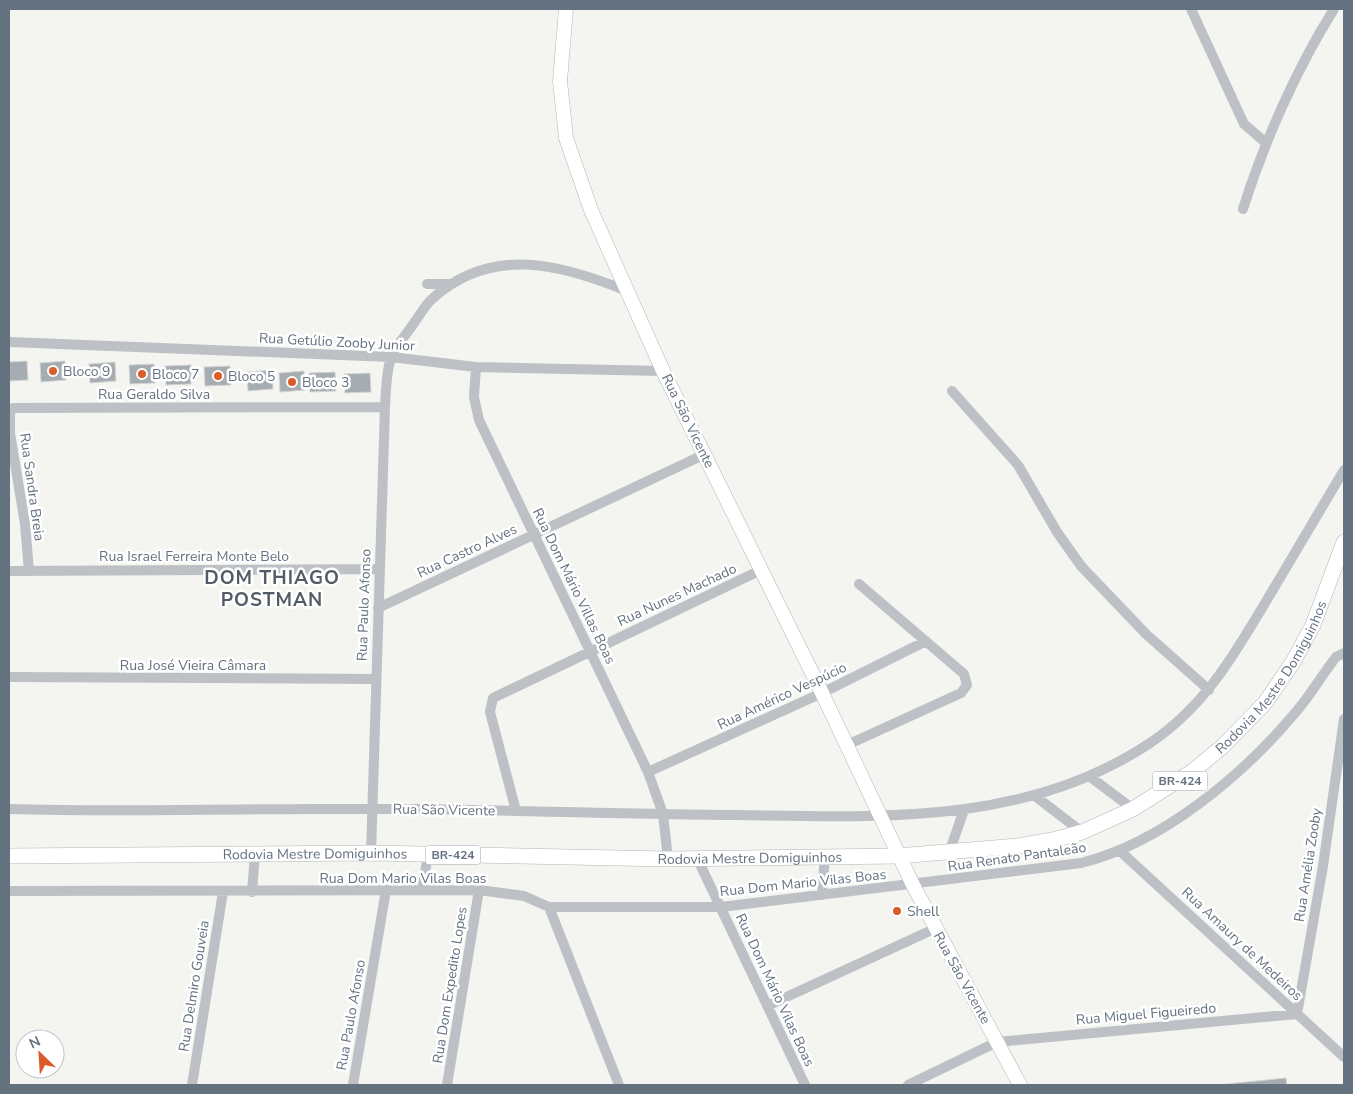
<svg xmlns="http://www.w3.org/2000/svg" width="1353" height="1094" viewBox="0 0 1353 1094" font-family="'Nunito Sans',sans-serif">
  <rect width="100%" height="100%" fill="#f4f4f0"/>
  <!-- building -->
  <path fill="#a6adb2" stroke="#d5d5d3" d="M27 361 28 380 9 381V362Z
    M65 361 66 380 41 382 40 363Z
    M115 362 116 381 90 383 89 364Z
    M154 364 155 383 130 384 129 365Z
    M191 365V384L166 385 165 366Z
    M230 366 231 385 205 386 204 367Z
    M272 370 273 389 248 391 247 372Z
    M304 371 305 390 280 392 279 373Z
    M335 372 336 391 310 392 309 373Z
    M370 373 371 392 345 393 344 374Z
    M1286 1078 1287 1085H1216Z"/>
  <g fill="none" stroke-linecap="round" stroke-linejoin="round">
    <!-- secondary casing -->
    <g stroke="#b2b6ba" stroke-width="15">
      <path id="secondary" d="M566 9 560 81 566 138 591 210 663 371 822 693 913 885 1020 1085"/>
    </g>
    <!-- primary casing -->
    <g stroke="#b2b6ba" stroke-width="16">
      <g id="primary">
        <path id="s1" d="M9 856 371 853 668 859 898 856 1018 846 1053 840 1082 832 1133 809 1193 771 1223 746 1265 703 1293 662 1313 625 1344 542"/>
      </g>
    </g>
    <!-- street -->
    <path stroke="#bdc0c4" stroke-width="10" d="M1191 9 1244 124 1266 143
      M1243 209C1264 142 1297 68 1334 9
      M427 284H451
      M9 342 391 357 476 367 663 371
      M476 367 474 397 479 420 648 772 663 814 668 859
      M952 391 1018 465 1057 532 1081 566 1146 634 1209 690
      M9 571 379 569
      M29 571 25 524 10 433V412L13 408 385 407
      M378 608 703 455
      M9 677 376 679
      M847 745 961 693 967 685 964 674 859 584
      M648 772 822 693 926 641
      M1089 776 1133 809
      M1035 796 1082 832
      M9 809C149 813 289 807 429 809 531 811 634 814 736 815 879 817 1026 826 1150 743 1207 705 1237 650 1271 593 1295 552 1320 511 1344 470
      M516 811 490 712 493 698 761 570
      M1120 851 1344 1057
      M371 853 385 407C386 392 386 372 391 358 395 346 407 334 414 323 420 315 425 305 432 299 491 245 561 264 627 291
      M949 853 964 810
      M697 858 805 1085
      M422 890 428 855
      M9 891 479 890 524 896 549 907H721L1081 863C1162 843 1242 776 1295 713 1310 696 1322 675 1336 657L1344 653
      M252 892 255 854
      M822 895 825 856
      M549 907 619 1085
      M767 1006 934 929
      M192 1085 223 892
      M353 1085 386 890
      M447 1085 479 890
      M908 1085 997 1042 1297 1014 1323 866 1344 719"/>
    <!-- secondary -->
    <use href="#secondary" stroke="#fff" stroke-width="14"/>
    <!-- primary -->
    <use href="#primary" stroke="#fff" stroke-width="15"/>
  </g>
  <!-- markers -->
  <g fill="#da5c2a" stroke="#fff" stroke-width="2">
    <circle cx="53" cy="371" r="5"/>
    <circle cx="142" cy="374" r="5"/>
    <circle cx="218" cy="376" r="5"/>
    <circle cx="292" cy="382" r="5"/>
    <circle cx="897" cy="911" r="5"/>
  </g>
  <g text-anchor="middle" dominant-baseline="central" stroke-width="5" stroke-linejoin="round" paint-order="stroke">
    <!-- shield labels -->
    <g fill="#fff" stroke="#929ca6" stroke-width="1">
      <rect x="1152.5" y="771.5" width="55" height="19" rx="4"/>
      <rect x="425.5" y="845.5" width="55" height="19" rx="4"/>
    </g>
    <g font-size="12" font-weight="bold" fill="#647280">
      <text x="1180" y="781">BR-424</text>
      <text x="453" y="855">BR-424</text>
    </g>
    <!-- street labels -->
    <g font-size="14" fill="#647280" stroke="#fff">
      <text transform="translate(337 342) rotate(3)">Rua Getúlio Zooby Junior</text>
      <text x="154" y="394">Rua Geraldo Silva</text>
      <text transform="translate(688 421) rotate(64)">Rua São Vicente</text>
      <text transform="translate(32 487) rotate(82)">Rua Sandra Breia</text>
      <text transform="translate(467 551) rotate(-25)">Rua Castro Alves</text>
      <text x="194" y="556">Rua Israel Ferreira Monte Belo</text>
      <text transform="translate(574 586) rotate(64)">Rua Dom Mário Villas Boas</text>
      <text transform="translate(677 595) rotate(-25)">Rua Nunes Machado</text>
      <text transform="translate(364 605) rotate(-88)">Rua Paulo Afonso</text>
      <text x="193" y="665">Rua José Vieira Câmara</text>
      <text stroke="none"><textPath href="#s1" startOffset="1326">Rodovia Mestre Domiguinhos</textPath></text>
      <text transform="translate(782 696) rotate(-25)">Rua Américo Vespúcio</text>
      <text transform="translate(444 810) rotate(1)">Rua São Vicente</text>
      <text stroke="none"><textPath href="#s1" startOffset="306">Rodovia Mestre Domiguinhos</textPath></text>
      <text stroke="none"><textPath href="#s1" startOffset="741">Rodovia Mestre Domiguinhos</textPath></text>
      <text transform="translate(1017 857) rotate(-8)">Rua Renato Pantaleão</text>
      <text transform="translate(1308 865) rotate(-81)">Rua Amélia Zooby</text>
      <text x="403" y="878">Rua Dom Mario Vilas Boas</text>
      <text transform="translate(803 883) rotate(-6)">Rua Dom Mario Vilas Boas</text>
      <text transform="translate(1242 944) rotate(43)">Rua Amaury de Medeiros</text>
      <text transform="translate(962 978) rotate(61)">Rua São Vicente</text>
      <text transform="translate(450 985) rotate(-81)">Rua Dom Expedito Lopes</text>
      <text transform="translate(194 986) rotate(-81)">Rua Delmiro Gouveia</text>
      <text transform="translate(775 990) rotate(65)">Rua Dom Mário Vilas Boas</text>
      <text transform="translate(1146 1014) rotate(-5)">Rua Miguel Figueiredo</text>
      <text transform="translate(351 1015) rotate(-80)">Rua Paulo Afonso</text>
    </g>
    <!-- poi labels -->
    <g font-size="14" fill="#647280" stroke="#fff" text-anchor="start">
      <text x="63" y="371">Bloco 9</text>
      <text x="152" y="374">Bloco 7</text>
      <text x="228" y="376">Bloco 5</text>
      <text x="302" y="382">Bloco 3</text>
      <text x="907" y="911">Shell</text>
    </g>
    <!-- district labels -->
    <g font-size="19" font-weight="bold" letter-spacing="1" fill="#525c66" stroke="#fff">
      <text x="272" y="578">DOM THIAGO<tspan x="272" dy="22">POSTMAN</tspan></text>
    </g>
  </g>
  <!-- border -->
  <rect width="1353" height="1094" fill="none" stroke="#647280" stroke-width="20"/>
  <!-- north arrow -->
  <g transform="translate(40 1054) rotate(335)"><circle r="24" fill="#ffffff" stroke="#c1c7cc"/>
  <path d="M0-4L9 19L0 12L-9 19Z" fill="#da5c2a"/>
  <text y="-8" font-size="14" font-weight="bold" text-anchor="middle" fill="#647280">N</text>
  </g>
</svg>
